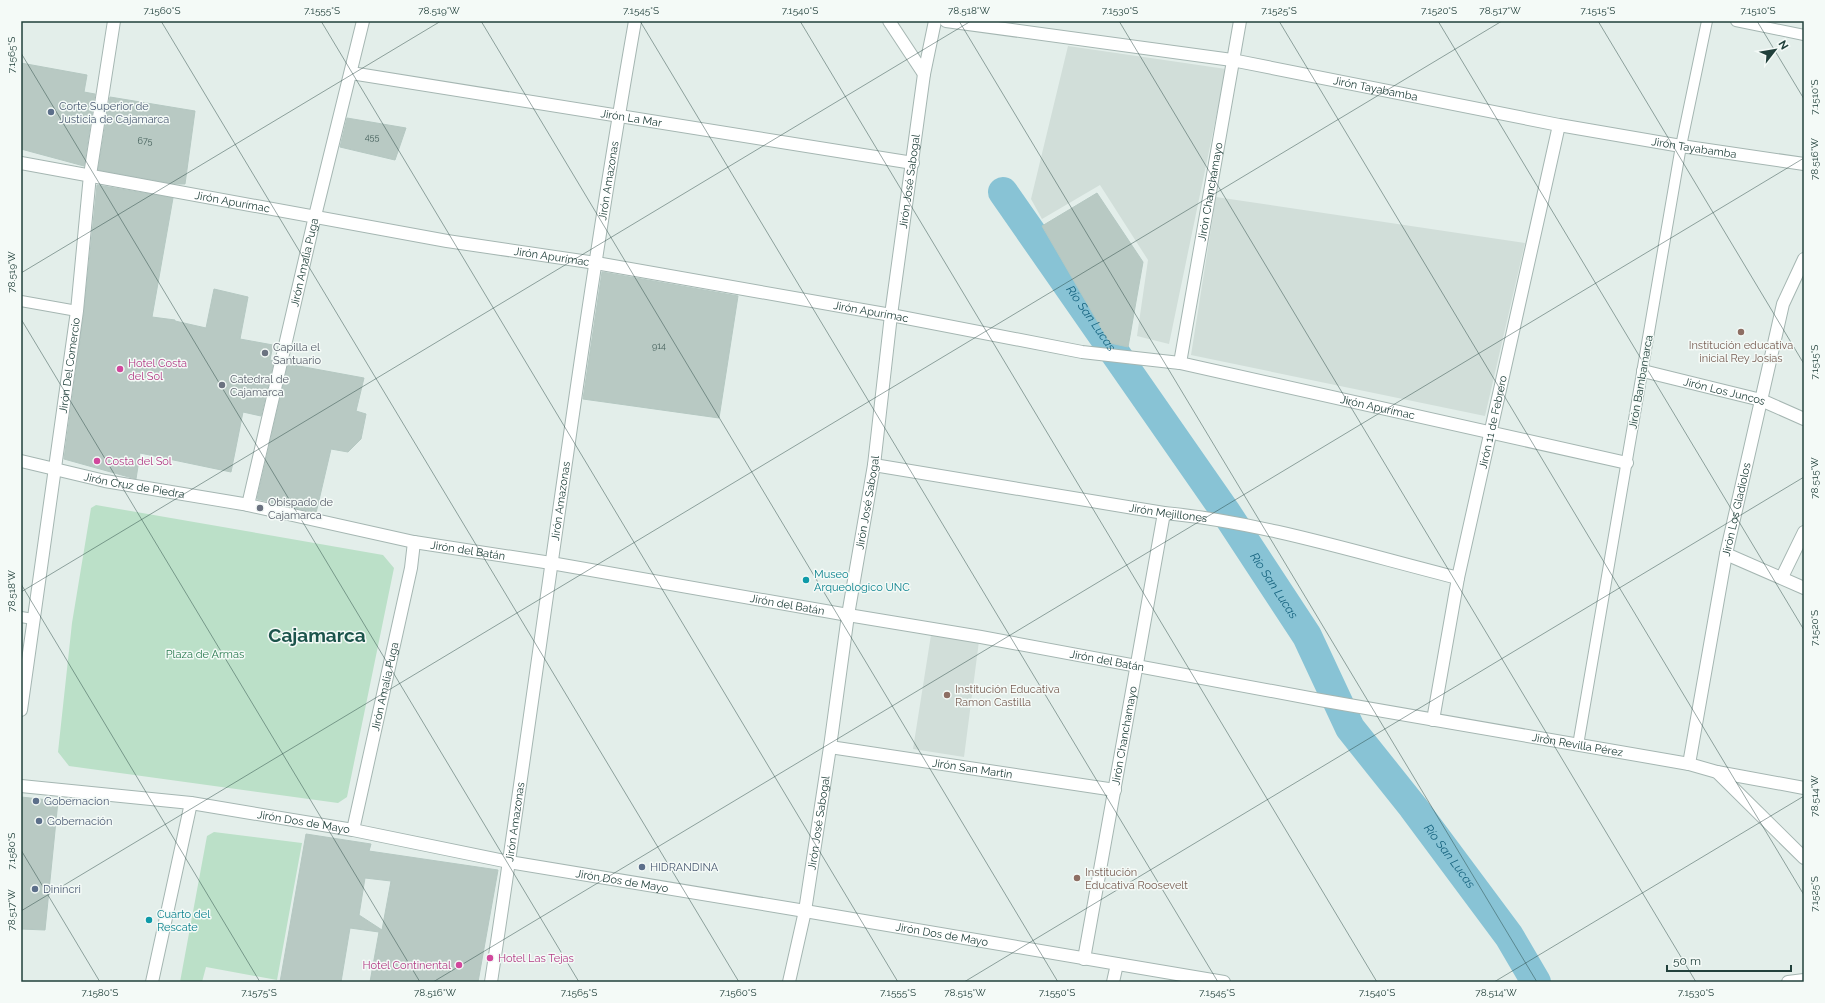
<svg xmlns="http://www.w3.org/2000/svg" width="1825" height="1003" viewBox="0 0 1825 1003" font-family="Raleway,sans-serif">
  <rect width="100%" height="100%" fill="#e3eeea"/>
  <!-- built -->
  <path fill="#d1ded9" d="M1068 46 1226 69 1169 344 1137 336 1148 260 1100 185 1042 219 1031 199Z
    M1216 197 1525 243 1485 416 1191 355Z
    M931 635 979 641 964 757 913 749Z"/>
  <!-- green -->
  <path fill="#bbe0c8" d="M96 505 383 555 394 568 347 797 338 803 69 766 58 752 72 623 91 508Z
    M214 832 302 843 277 980 206 967 202 982H180L207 836Z"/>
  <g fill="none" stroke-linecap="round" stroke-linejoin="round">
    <!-- river -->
    <path stroke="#88c3d5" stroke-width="30" id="s1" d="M1003 192 1225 511 1307 636 1350 728 1413 807 1509 936 1536 982"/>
  </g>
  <!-- building -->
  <path fill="#b8c9c3" stroke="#b5c8c2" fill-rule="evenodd" d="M21 63 87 75 84 92 95 94 84 166 21 149Z
    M110 97 195 111 185 184H175L98 170Z
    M347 118 406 128 395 160 340 147Z
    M97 185 173 198 152 317 175 320V321L206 328 214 289 248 297 240 339 273 345 270 360 274 361 261 416 243 412 231 472 140 453 136 479 64 459 84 312Z
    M1097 193 1143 262 1128 347 1110 343 1042 226Z
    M602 272 738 296 719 418 583 399Z
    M288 364 364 378 356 411 366 414 361 439 348 452 331 449 316 513 257 499Z
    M21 797 58 801 45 930 21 929Z
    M306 834 371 844 369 851 498 870 478 982H370L379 932 350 928 341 982H280ZM365 878 391 881 382 930 359 915Z"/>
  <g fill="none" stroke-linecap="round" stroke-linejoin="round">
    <!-- pedestrian casing -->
    <g stroke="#a5b6b2" stroke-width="12">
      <path id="pedestrian" d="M1736 21 1804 35
        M21 301 77 311
        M21 617 33 619
        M1578 745 1681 146 1707 21"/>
    </g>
    <!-- minor casing -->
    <g stroke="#a5b6b2" stroke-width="14">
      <g id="minor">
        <path d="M889 21 924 74"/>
        <path id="s2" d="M946 21 1232 60 1559 125 1681 146 1804 164"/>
        <path id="s3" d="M351 73 913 163"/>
        <path id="s4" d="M21 163 447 241 596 263 891 315 1082 352 1180 363 1627 463"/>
        <path id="s5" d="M1180 363 1240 21"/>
        <path id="s6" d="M1643 371 1761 400 1804 419"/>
        <path id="s7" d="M21 461 105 481 243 504 414 542 551 563 848 615"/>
        <path id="s8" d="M874 465 1164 513C1262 522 1362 554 1458 578"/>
        <path id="s9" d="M248 505 315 216 363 21"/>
        <path d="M1726 554 1804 588"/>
        <path d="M1782 577 1804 532"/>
        <path id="s10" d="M21 710 77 311 90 175 114 21"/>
        <path id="s11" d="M1433 720 1458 578 1559 125"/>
        <path id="s12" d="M830 747 1115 790"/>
        <path id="s13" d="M1689 764 1726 554 1783 304 1804 259"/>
        <path d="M1717 772 1804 788"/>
        <path id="s14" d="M21 786 191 803 353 830 509 862 805 911"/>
        <path id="s15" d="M353 830 411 568 414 542"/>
        <path id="s16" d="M1084 959 1164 513"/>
        <path d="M152 982 191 803"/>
        <path id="s17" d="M491 982C540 662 579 340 635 21"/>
      </g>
    </g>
    <!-- tertiary casing -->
    <g stroke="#a5b6b2" stroke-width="14">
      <g id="tertiary">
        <path id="s18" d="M848 615 981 637 1320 700 1689 764 1717 772 1804 858"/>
        <path id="s19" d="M805 911 1224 982"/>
        <path id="s20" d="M789 982 805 911 830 747 848 615 874 465 891 315 924 74 935 21"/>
        <path d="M1113 982 1117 964"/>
        <path d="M1788 982 1804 980"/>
      </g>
    </g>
    <!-- pedestrian -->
    <use href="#pedestrian" stroke="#fff" stroke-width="10"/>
    <!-- minor -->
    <use href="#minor" stroke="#fff" stroke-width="12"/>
    <!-- tertiary -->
    <use href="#tertiary" stroke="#fff" stroke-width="12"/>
  </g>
  <!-- ticks -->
  <path fill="none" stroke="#21403b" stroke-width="1" stroke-opacity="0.45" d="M161 21 739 982M321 21 898 982M481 21 1058 982M640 21 1218 982M800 21 1377 982M959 21 1537 982M1119 21 1696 982M1279 21 1804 895M1438 21 1804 630M1598 21 1804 364M1757 21 1804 99M21 53 579 982M21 273 441 21M21 319 420 982M21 584 260 982M21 592 971 21M21 850 100 982M21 911 1502 21M433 982 1804 158M964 982 1804 477M1494 982 1804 796"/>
  <!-- markers -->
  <g fill="#5c6f8a" stroke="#f4faf7" stroke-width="1.5">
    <circle cx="51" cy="112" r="4"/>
    <circle cx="36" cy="801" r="4"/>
    <circle cx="39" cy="821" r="4"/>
    <circle cx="642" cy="867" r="4"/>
    <circle cx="35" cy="889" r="4"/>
  </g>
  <g fill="#8d6e63" stroke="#f4faf7" stroke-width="1.5">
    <circle cx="1741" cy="332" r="4"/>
    <circle cx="947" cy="695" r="4"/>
    <circle cx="1077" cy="878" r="4"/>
  </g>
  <g fill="#6b7280" stroke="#f4faf7" stroke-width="1.5">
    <circle cx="265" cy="353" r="4"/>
    <circle cx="222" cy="385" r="4"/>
    <circle cx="260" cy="508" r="4"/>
  </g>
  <g fill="#d1479c" stroke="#f4faf7" stroke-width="1.5">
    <circle cx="120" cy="369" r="4"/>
    <circle cx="97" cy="461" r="4"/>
    <circle cx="490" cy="958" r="4"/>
    <circle cx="459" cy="965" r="4"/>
  </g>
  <g fill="#0f9aa8" stroke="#f4faf7" stroke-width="1.5">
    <circle cx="806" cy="580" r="4"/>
    <circle cx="149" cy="920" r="4"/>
  </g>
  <g text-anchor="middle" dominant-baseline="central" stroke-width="3" stroke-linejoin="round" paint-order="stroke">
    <!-- number labels -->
    <g font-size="9" fill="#47625d">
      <text x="372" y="137">455</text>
      <text x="145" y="141">675</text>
      <text x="659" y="346">914</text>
    </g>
    <!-- street labels -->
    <g font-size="11" fill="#21403b" stroke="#f4faf7">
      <text stroke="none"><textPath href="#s2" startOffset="435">Jirón Tayabamba</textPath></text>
      <text stroke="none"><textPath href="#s3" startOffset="284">Jirón La Mar</textPath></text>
      <text stroke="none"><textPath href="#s2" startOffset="759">Jirón Tayabamba</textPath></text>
      <text stroke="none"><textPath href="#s17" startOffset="810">Jirón Amazonas</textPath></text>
      <text stroke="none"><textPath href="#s20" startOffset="810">Jirón José Sabogal</textPath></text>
      <text stroke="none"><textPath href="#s5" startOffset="174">Jirón Chanchamayo</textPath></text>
      <text stroke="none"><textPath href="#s4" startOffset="215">Jirón Apurímac</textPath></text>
      <text stroke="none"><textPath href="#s4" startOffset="539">Jirón Apurímac</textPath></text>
      <text stroke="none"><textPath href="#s9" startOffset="249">Jirón Amalia Puga</textPath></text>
      <text stroke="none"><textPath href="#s4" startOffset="863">Jirón Apurímac</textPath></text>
      <text stroke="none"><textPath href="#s10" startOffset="348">Jirón Del Comercio</textPath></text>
      <text transform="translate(1641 382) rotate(-80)">Jirón Bambamarca</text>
      <text stroke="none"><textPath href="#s6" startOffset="84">Jirón Los Juncos</textPath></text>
      <text stroke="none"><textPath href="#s4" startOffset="1379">Jirón Apurímac</textPath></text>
      <text stroke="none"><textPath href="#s11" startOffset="304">Jirón 11 de Febrero</textPath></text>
      <text stroke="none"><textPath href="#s7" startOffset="116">Jirón Cruz de Piedra</textPath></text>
      <text stroke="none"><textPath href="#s17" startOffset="486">Jirón Amazonas</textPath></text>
      <text stroke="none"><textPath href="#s20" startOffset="486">Jirón José Sabogal</textPath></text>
      <text stroke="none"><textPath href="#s13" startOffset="259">Jirón Los Gladiolos</textPath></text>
      <text stroke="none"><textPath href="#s8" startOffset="298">Jirón Mejillones</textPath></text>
      <text stroke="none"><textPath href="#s7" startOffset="456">Jirón del Batán</textPath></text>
      <text stroke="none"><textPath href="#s7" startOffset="780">Jirón del Batán</textPath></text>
      <text stroke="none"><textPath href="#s18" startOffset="263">Jirón del Batán</textPath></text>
      <text stroke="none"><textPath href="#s15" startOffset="147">Jirón Amalia Puga</textPath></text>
      <text stroke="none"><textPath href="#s16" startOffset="227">Jirón Chanchamayo</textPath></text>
      <text stroke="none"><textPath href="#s18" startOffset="741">Jirón Revilla Pérez</textPath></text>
      <text stroke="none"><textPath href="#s12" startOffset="144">Jirón San Martin</textPath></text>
      <text stroke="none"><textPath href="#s14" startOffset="285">Jirón Dos de Mayo</textPath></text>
      <text stroke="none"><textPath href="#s17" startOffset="162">Jirón Amazonas</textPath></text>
      <text stroke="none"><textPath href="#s20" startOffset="162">Jirón José Sabogal</textPath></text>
      <text stroke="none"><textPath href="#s14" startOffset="609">Jirón Dos de Mayo</textPath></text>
      <text stroke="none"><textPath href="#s19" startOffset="139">Jirón Dos de Mayo</textPath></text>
    </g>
    <!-- service labels -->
    <g font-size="11" fill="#4e5e75" stroke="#f4faf7" text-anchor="start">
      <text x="59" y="106">Corte Superior de<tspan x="59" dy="13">Justicia de Cajamarca</tspan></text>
      <text x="44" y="801">Gobernacion</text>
      <text x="47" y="821">Gobernación</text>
      <text x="650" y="867">HIDRANDINA</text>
      <text x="43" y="889">Dinincri</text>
    </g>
    <!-- education labels -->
    <g font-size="11" fill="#785e54" stroke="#f4faf7" text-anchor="start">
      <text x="1741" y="345" text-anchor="middle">Institución educativa<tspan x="1741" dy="13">inicial Rey Josias</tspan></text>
      <text x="955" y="689">Institución Educativa<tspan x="955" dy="13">Ramon Castilla</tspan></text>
      <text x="1085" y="872">Institución<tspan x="1085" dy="13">Educativa Roosevelt</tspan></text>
    </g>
    <!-- worship labels -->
    <g font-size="11" fill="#5b616d" stroke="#f4faf7" text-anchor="start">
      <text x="273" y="347">Capilla el<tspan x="273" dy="13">Santuario</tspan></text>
      <text x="230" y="379">Catedral de<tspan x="230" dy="13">Cajamarca</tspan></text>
      <text x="268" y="502">Obispado de<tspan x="268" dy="13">Cajamarca</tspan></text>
    </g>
    <!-- hotel labels -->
    <g font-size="11" fill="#b23c85" stroke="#f4faf7" text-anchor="start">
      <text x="128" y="363">Hotel Costa<tspan x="128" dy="13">del Sol</tspan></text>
      <text x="105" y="461">Costa del Sol</text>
      <text x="498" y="958">Hotel Las Tejas</text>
      <text x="451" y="965" text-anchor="end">Hotel Continental</text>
    </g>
    <!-- culture labels -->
    <g font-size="11" fill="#0d838f" stroke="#f4faf7" text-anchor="start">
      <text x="814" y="574">Museo<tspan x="814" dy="13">Arqueologico UNC</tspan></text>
      <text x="157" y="914">Cuarto del<tspan x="157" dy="13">Rescate</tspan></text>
    </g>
    <!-- park labels -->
    <g font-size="11" fill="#297a4f" stroke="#f4faf7">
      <text x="205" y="654">Plaza de Armas</text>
    </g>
    <!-- water labels -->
    <g font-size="12" font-style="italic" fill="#186580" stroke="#f4faf7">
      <text stroke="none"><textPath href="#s1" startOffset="154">Río San Lucas</textPath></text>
      <text stroke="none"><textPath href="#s1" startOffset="478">Río San Lucas</textPath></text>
      <text stroke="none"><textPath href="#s1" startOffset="802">Río San Lucas</textPath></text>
    </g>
    <!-- town labels -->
    <g font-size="19" font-weight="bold" fill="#1c544b" stroke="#f4faf7">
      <text x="317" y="635">Cajamarca</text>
    </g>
  </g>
  <!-- border -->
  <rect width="1825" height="1003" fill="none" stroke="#f4faf7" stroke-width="44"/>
  <!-- north arrow -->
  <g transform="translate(1775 50) rotate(59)" stroke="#f4faf7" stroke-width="3" paint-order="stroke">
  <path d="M0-3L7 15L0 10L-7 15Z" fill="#21403b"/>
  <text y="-6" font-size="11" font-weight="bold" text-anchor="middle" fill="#21403b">N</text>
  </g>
  <!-- scale -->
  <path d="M1667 965v6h124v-6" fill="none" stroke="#21403b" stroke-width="2"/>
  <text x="1673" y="965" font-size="12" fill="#21403b" stroke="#f4faf7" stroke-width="3" paint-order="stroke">50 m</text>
  <rect x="22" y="22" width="1781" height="959" fill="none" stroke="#21403b" stroke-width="1.5"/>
  <g font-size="10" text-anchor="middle" fill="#21403b">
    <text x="162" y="14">7.1560°S</text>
    <text x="322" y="14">7.1555°S</text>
    <text x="439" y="14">78.519°W</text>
    <text x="641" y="14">7.1545°S</text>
    <text x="800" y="14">7.1540°S</text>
    <text x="969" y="14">78.518°W</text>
    <text x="1120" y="14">7.1530°S</text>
    <text x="1279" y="14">7.1525°S</text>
    <text x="1439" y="14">7.1520°S</text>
    <text x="1500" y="14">78.517°W</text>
    <text x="1598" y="14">7.1515°S</text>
    <text x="1758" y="14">7.1510°S</text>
    <text transform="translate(11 55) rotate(-90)" y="4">7.1565°S</text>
    <text transform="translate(1814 97) rotate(-90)" y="4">7.1510°S</text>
    <text transform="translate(1814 159) rotate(-90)" y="4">78.516°W</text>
    <text transform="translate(11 272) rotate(-90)" y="4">78.519°W</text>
    <text transform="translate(1814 362) rotate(-90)" y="4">7.1515°S</text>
    <text transform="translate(1814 478) rotate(-90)" y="4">78.515°W</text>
    <text transform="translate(11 591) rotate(-90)" y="4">78.518°W</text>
    <text transform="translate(1814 628) rotate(-90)" y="4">7.1520°S</text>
    <text transform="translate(1814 796) rotate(-90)" y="4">78.514°W</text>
    <text transform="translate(11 851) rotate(-90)" y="4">7.1580°S</text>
    <text transform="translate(1814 894) rotate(-90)" y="4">7.1525°S</text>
    <text transform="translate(11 910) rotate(-90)" y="4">78.517°W</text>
    <text x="100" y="996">7.1580°S</text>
    <text x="259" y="996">7.1575°S</text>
    <text x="435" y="996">78.516°W</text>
    <text x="579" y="996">7.1565°S</text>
    <text x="738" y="996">7.1560°S</text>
    <text x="898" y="996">7.1555°S</text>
    <text x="965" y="996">78.515°W</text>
    <text x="1057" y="996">7.1550°S</text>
    <text x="1217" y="996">7.1545°S</text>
    <text x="1377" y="996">7.1540°S</text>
    <text x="1496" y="996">78.514°W</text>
    <text x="1696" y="996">7.1530°S</text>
  </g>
</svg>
